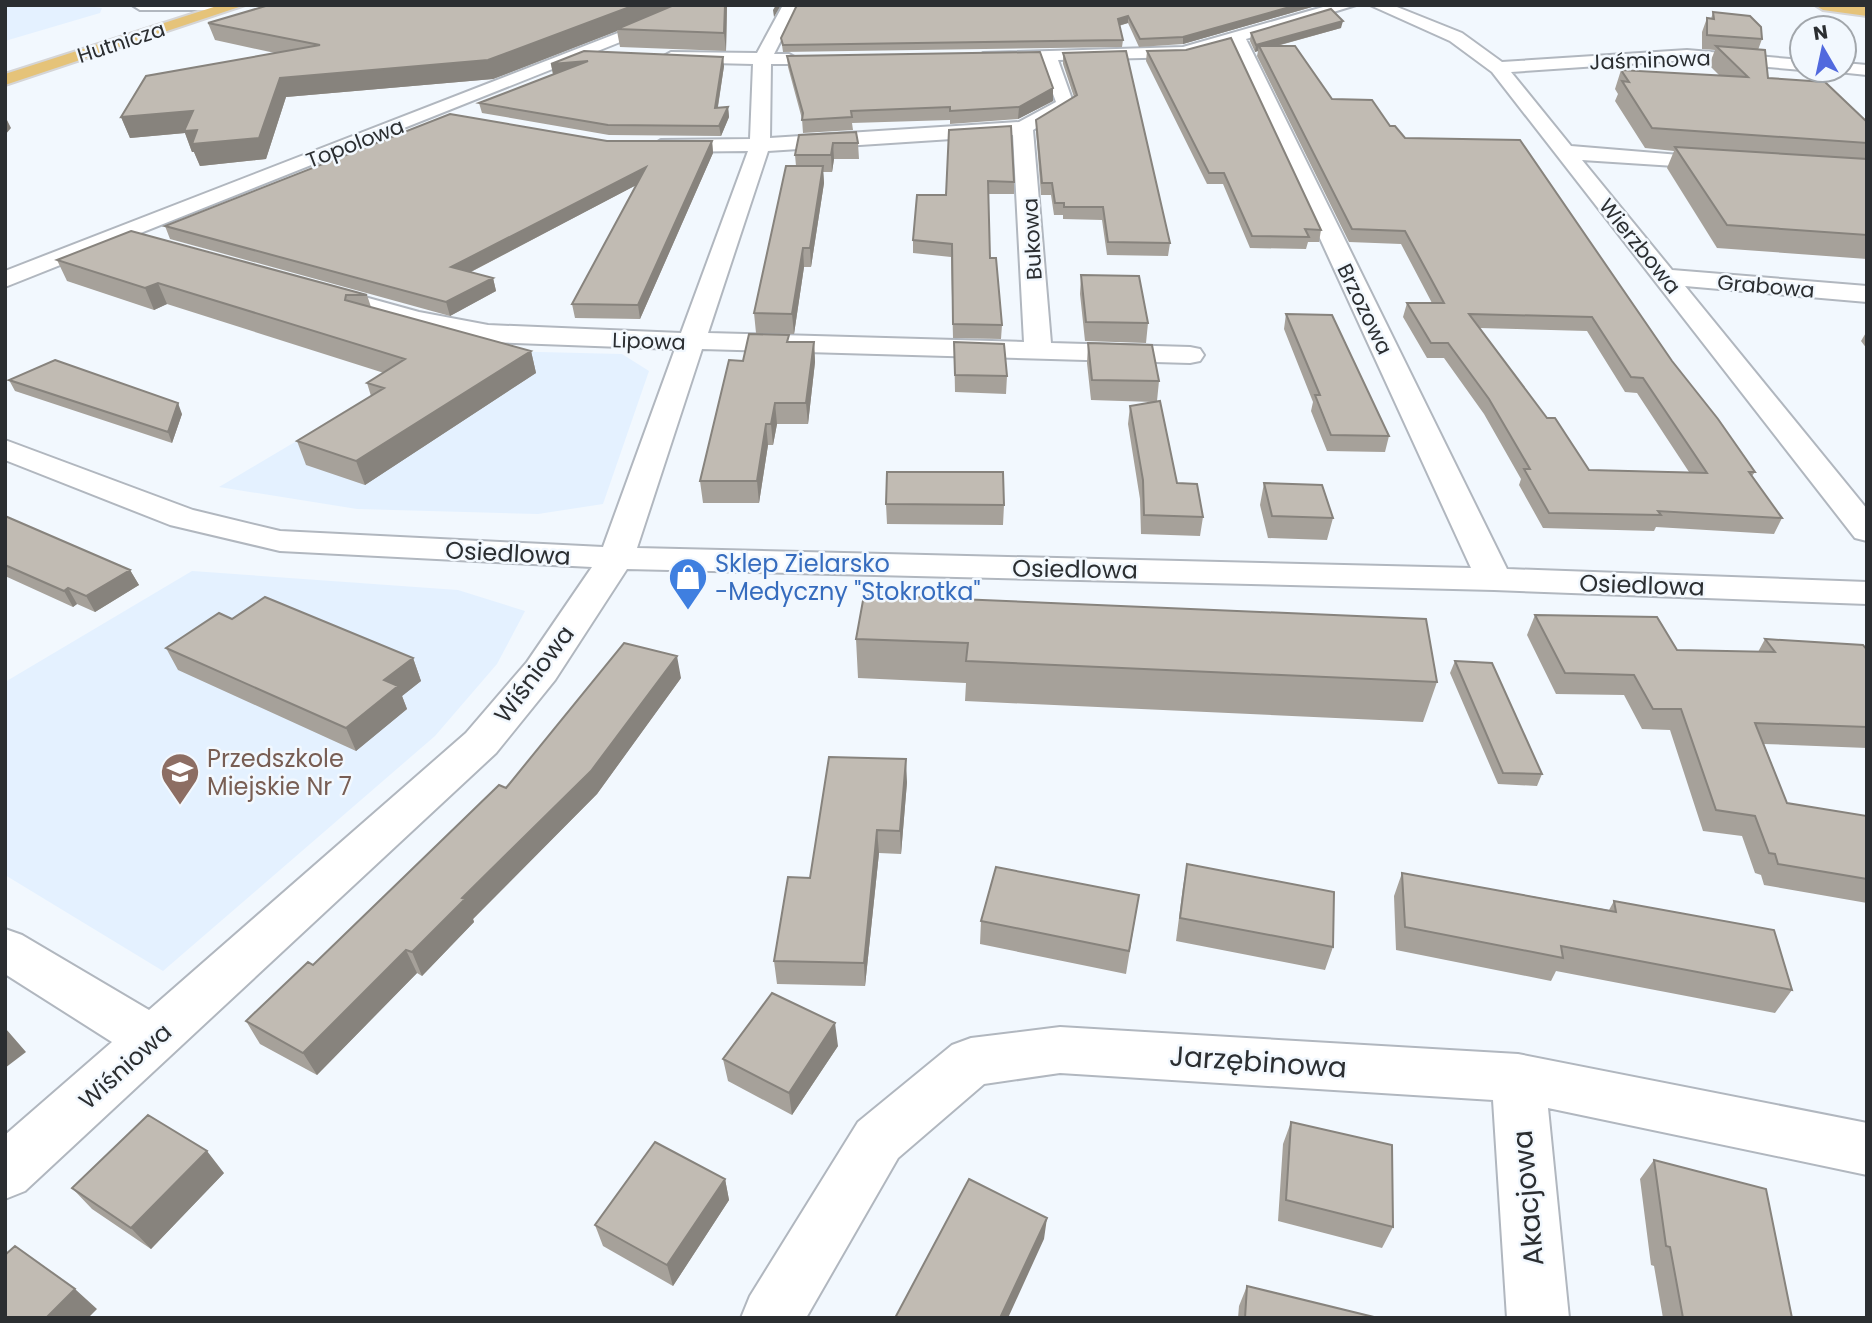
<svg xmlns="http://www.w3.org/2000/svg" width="1872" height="1323" viewBox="0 0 1872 1323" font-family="Poppins,sans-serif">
  <rect width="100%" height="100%" fill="#f2f8fe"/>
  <!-- built -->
  <path fill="#e4f1ff" d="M5 5H79L102 8 100 13 5 41Z
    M450 350 622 354 649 371 603 504 538 514 357 509 219 487Z
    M192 571 458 590 525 611 497 664 435 736 163 971 5 875V682Z"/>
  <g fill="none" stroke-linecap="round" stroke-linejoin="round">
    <!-- minor casing -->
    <g stroke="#b1b7bf" stroke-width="4">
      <path id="minor" d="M132 5H220L212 10H140Z
        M690 5H713L5 287V271Z
        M783 5H799L774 54H789L798 59 789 64H771L770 138 1019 122 1056 102 1041 61 989 62 980 57 983 53 1183 47 1330 5H1356L1246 39 1507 569 1867 582V604L1494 590 627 569 555 680 496 753 25 1191 5 1199V1135L112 1042 5 974V929L22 935 149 1010 466 733 527 662 592 567 280 551 170 525 5 460V440L193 510 280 531 603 547 675 349 488 342 416 327 312 298 308 293 312 288 321 285 419 312 488 325 681 333 748 151 661 152 651 146 661 140 750 139 753 64 671 62 662 57 671 52 757 53ZM1231 44 1471 568 637 548 702 349 1190 363 1200 361 1204 355 1200 349 1190 347 1051 343 1033 130 1074 105 1058 60 1184 57ZM1013 135 1024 342 708 333 768 151Z
        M1370 5H1392L1462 33 1502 62 1687 50 1802 60V70L1687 60 1511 72 1571 146 1728 159 1732 163 1728 167 1721 169 1582 160 1672 270 1867 286V302L1685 286 1867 509V541L1855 538 1492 72 1450 41Z
        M1844 63 1867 65V75L1838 72 1844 70Z
        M1060 1027 1518 1054 1867 1123V1175L1548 1108 1569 1318H1507L1493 1100 1060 1073 984 1084 898 1158 806 1318H741L750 1296 858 1122 952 1045 971 1038Z"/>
    </g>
    <!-- major casing -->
    <g stroke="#d5d5d6" stroke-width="4">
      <path id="major" d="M220 5H245L5 85V74Z
        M1815 5 1867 6V16L1823 10Z"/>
    </g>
    <!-- minor -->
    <use href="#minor" fill="#fff" fill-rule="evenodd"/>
    <!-- major -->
    <use href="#major" fill="#e5c379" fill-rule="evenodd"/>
  </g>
  <!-- wall -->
  <path fill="#a6a19a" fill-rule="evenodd" d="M727 5 726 51 620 47 617 31 493 79 286 97 266 159 200 166 194 152H192L185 133 130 138 121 117 275 53 215 40 208 23Z
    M1319 5 1183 44 1139 47 1128 23 1119 26 1123 40 1122 47 783 52 781 38Z
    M1713 12 1762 39 1758 50 1768 78 1867 122V259L1717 248 1667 168 1674 151 1645 148 1615 101 1618 94 1615 89 1621 70 1720 76 1709 65 1715 50 1702 49V32L1707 18 1711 19Z
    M1341 28 1277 46 1332 99 1390 126 1672 361 1755 472 1752 476 1782 518 1774 534 1656 527 1654 531 1543 528 1519 485 1521 479 1484 414 1444 358H1427L1403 317 1407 303H1432L1401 244 1349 242 1257 56 1258 51 1255 52 1250 41 1251 33ZM1479 328 1587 331 1625 392 1637 393 1689 472 1589 470 1547 418Z
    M1147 51 1321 230 1319 242H1308L1306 249 1250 248 1223 184H1207L1146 61Z
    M1063 53 1170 243 1168 256 1107 255 1102 220 1063 219V215H1054L1051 195H1041L1036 131V120L1074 97 1063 64Z
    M787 56 1053 88V101L1018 119 950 124V120L852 123 853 130 803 133 802 119 788 67Z
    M551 64 724 66 718 107H728L729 117 721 136 609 135 482 113 479 103 556 73 553 74Z
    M949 130 1014 182V194H988L990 258 1002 325 1001 339 953 338 951 257 913 253V240L946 195Z
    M799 135 858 143 859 159H834L832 172H823L824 183 811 267H804L794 334 756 333 754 313 796 166 795 155Z
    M607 141H712L713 153 640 319 575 318 572 304 636 185 471 272 493 278 496 291 450 316 170 239 165 226Z
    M57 260 367 295 371 307 531 351 536 373 365 485 306 465 297 441 371 396 367 383 384 373 167 304 154 310 67 281Z
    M1081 275 1148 323 1146 343 1085 341 1080 294Z
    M1286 314 1389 436 1385 452 1327 451 1311 411 1313 402 1284 329Z
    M1867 331V349L1861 341Z
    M789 342H814L815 362 808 424H777L773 445H768L759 503H703L700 481 743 361Z
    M954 342 1007 376 1006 394 955 392Z
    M1088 343 1159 381 1157 401 1177 483 1203 517 1200 536 1141 534 1140 499 1128 424 1130 406 1153 402 1091 400 1087 363Z
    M9 380 182 414 172 443 15 391Z
    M1264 483 1333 518 1327 540 1268 538 1260 505Z
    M886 504 1004 505 1003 525 887 524Z
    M5 516 130 570 139 585 95 612 77 604 73 607 5 576Z
    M864 595 1437 682 1423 722 965 701 966 683 858 678 856 639Z
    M1535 615 1677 650 1758 652 1765 639 1867 650V748L1764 744 1787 803 1867 816V903L1764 885 1761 875 1755 873 1742 836 1703 831 1670 730 1642 729 1624 695 1556 694 1527 635Z
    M232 619 413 658 421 681 402 696 407 709 356 751 178 670 166 648Z
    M1455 661 1542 774 1537 786 1498 784 1450 673Z
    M681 678 597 794 473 919 474 922 422 976 417 973 317 1075 260 1044 246 1021 313 965 506 788Z
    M907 782 901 854 879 853 865 986 777 984 774 961 810 878Z
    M1187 864 1333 947 1325 970 1176 941 1183 887Z
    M1402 873 1609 910 1614 901 1792 990 1775 1013 1556 971 1551 981 1396 950 1394 896Z
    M1139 895 1126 974 980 944 981 921Z
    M838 1046 792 1115 728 1081 723 1059Z
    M1291 1122 1393 1227 1382 1248 1278 1221 1283 1144Z
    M1654 1160 1792 1318H1663L1654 1266 1651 1265 1640 1179Z
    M224 1173 151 1249 92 1209 72 1188Z
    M725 1179 729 1200 673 1286 603 1246 595 1225Z
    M1247 1286 1378 1318H1238L1239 1306Z"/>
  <!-- shaded-wall -->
  <path fill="#87837d" d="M635 5H683L617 29V31L493 79 286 97 266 159 200 166 194 152H192L185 133 130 138 121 117 193 111 280 78Z
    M725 5H727L726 51 724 33Z
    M776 5H781L774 17 773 10Z
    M1297 5H1319L1183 44V37Z
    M1128 16V23L1117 26 1118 19Z
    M1343 21 1341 28 1261 50 1259 46 1258 51 1255 52 1256 45Z
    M723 57 724 66 716 118 715 108Z
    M588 61 590 70 553 74 551 64Z
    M1053 88V101L1018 119 1019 107Z
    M728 107 729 117 721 136 719 126Z
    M5 116 11 128 5 135Z
    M712 141 713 153 640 319 638 305Z
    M833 143 834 159 832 172 831 155Z
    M823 166 824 183 811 267 810 248Z
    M646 167 648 179 455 280 451 267Z
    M803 248 804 267 794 334 792 314Z
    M493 278 496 291 450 316 446 302Z
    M158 283 167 304 154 310 145 288Z
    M814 342 815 362 808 424 806 403Z
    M531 351 536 373 365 485 356 461Z
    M178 403 182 414 172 443 168 432Z
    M775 403 777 424 773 445 771 424Z
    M766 424 768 445 759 503 757 481Z
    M130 570 139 585 95 612 86 596Z
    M68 588 77 604 73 607 64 591Z
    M677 656 681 678 597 794 473 919 474 922 422 976 412 952 462 898Z
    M413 658 421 681 402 696 407 709 356 751 346 728 384 680Z
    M906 759 907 782 901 854 900 831Z
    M877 830 879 853 865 986 864 963Z
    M406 950 417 973 317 1075 303 1053Z
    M835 1023 838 1046 792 1115 789 1093Z
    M6 1029 26 1052 5 1068V1030Z
    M207 1151 224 1173 151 1249 131 1228Z
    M725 1179 729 1200 673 1286 667 1265Z
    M1047 1218 1044 1239 1008 1318H1000Z
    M75 1289 97 1309 88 1318H46Z"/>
  <!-- building -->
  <path fill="#c1bbb3" stroke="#87837d" stroke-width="2" fill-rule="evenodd" d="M269 5H635L488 60 280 78 259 138 192 144 197 130 184 131 193 111 121 117 146 76 320 45 208 23Z
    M674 5H725L724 33 617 29Z
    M797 5H1297L1183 37 1140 39 1128 16 1118 19 1123 40 783 45 781 38Z
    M1331 9 1343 21 1256 45 1251 33Z
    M1713 12 1750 16 1761 27 1762 39 1707 35V18L1714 19Z
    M1231 38 1321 230 1305 229 1309 237 1252 236 1224 173H1209L1147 51 1186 50Z
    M1259 46H1295L1332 99 1372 100 1390 126H1395L1405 138 1520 140 1672 361 1718 419 1755 472H1749L1782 518 1658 511 1661 515 1549 513 1524 469H1530L1489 399 1448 343H1431L1407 303H1444L1405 231 1352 229ZM1469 314 1592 317 1631 377 1643 378 1707 473 1589 470 1555 418H1547Z
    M1716 46 1765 50 1768 78 1825 82 1867 122V143L1652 128 1622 81 1629 82 1621 70 1748 77Z
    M584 51 723 57 715 108 728 107 719 126 608 125 479 103 588 61 551 64Z
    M1126 51 1170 243 1108 242 1103 207H1064V203H1055L1052 183H1042L1036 120 1077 95 1063 53Z
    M1040 52 1053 88 1019 107 950 111V107L851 111 852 117 802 120 803 113 787 56Z
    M450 114 607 141H712L638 305 572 304 646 167 451 267 493 278 446 302 165 226Z
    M1011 126 1014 182 988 181 990 258H996L1002 325 953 324 952 244 913 240 917 195H946L949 130Z
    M856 132 858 143H833L831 155H795L799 135Z
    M1675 147 1867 159V235L1727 225Z
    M786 166H823L810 248H803L792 314 754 313Z
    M131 231 367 295H346L345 300 531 351 356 461 297 441 384 388 367 383 405 359 158 283 145 288 57 260Z
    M1081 275 1139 276 1148 323 1086 322Z
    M1286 314 1332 315 1389 436 1331 435 1315 395H1320Z
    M749 334 789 335 787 342H814L806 403H775L771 424H766L757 481H700L729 360 743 361Z
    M954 342 1004 344 1007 376 955 375Z
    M1088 343 1152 345 1159 381 1092 380Z
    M55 360 178 403 168 432 9 380Z
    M1160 401 1177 483 1197 484 1203 517 1144 515 1143 480 1130 406Z
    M887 472H1003L1004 505 886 504Z
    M1264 483 1322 485 1333 518 1272 516Z
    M5 516 130 570 86 596 68 588 64 591 5 565Z
    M864 595 1426 619 1437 682 966 661 968 643 856 639Z
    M265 597 413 658 384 680 398 686 346 728 166 648 219 613 232 619Z
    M1535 615 1657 617 1677 650 1775 652 1765 639 1863 645 1867 650V727L1755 723 1787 803 1867 816V879L1778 864 1775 854 1769 853 1755 816 1716 810 1681 709H1653L1634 675 1565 673Z
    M624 643 677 656 591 771 462 898 465 899 412 952 406 950 303 1053 246 1021 308 962 313 965 499 785 506 788Z
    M1455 661 1492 663 1542 774 1503 773Z
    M829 757 906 759 900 831 877 830 864 963 774 961 788 877 810 878Z
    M1187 864 1334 892 1333 947 1180 918Z
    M996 867 1139 895 1129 951 981 921Z
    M1402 873 1616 912 1614 901 1774 930 1792 990 1561 946 1563 958 1405 927Z
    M772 993 835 1023 789 1093 723 1059Z
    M148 1115 207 1151 131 1228 72 1188Z
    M1291 1122 1392 1145 1393 1227 1286 1200Z
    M655 1142 725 1179 667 1265 595 1225Z
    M1654 1160 1766 1189 1792 1318H1683L1670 1247 1666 1246Z
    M969 1179 1047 1218 1000 1318H895Z
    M15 1246 75 1289 46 1318H5V1255Z
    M1247 1286 1378 1318H1245Z"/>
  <!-- icons -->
  <defs>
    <g id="shop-pin" transform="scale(2.0125)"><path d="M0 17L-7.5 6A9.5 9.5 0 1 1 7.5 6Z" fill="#3f7fe0" stroke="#f2f8fe"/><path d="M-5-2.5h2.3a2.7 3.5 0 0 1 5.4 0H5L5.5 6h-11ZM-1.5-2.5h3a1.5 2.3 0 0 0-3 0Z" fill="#fff"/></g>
    <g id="school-pin" transform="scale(2.0125)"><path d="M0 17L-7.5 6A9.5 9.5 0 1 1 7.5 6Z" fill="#8d6e63" stroke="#f2f8fe"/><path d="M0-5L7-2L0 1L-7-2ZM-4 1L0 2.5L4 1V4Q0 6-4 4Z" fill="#fff"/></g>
  </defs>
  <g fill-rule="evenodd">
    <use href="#shop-pin" x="688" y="577"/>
    <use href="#school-pin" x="180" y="772"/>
  </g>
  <g text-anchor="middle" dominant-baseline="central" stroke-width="5" stroke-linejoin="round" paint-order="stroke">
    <!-- far-street labels -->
    <g font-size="21" fill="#2b2e31" stroke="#f2f8fe">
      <text transform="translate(121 42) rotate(-18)">Hutnicza</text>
      <text transform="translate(1650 60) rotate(-2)">Jaśminowa</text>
      <text transform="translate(355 143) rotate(-21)">Topolowa</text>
      <text transform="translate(1032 239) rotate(-93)">Bukowa</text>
      <text transform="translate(1640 246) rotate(51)">Wierzbowa</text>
      <text transform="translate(1766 286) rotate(5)">Grabowa</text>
      <text transform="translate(1365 309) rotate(64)">Brzozowa</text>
      <text transform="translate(649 341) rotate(2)">Lipowa</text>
    </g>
    <!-- street labels -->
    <g font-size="24" fill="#2b2e31" stroke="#f2f8fe">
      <text transform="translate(508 553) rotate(3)">Osiedlowa</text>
      <text transform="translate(1075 569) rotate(1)">Osiedlowa</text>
      <text transform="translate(1642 585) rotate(2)">Osiedlowa</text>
      <text transform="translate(534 674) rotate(-53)">Wiśniowa</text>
      <text transform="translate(125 1066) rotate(-42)">Wiśniowa</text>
    </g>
    <!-- shop labels -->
    <g font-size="24" fill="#366cbe" stroke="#f2f8fe" text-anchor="start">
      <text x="715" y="563">Sklep Zielarsko<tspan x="715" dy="28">-Medyczny "Stokrotka"</tspan></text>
    </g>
    <!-- education labels -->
    <g font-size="24" fill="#785e54" stroke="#f2f8fe" text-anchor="start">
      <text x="207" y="758">Przedszkole<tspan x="207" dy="28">Miejskie Nr 7</tspan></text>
    </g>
    <!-- near-street labels -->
    <g font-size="28" fill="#2b2e31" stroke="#f2f8fe">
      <text transform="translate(1258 1062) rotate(4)">Jarzębinowa</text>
      <text transform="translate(1528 1198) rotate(-95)">Akacjowa</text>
    </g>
  </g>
  <!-- border -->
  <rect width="1872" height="1323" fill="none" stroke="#2b2e31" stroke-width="14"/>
  <!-- north arrow -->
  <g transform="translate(1823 49) rotate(351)"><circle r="33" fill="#f2f8fe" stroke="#a2a7ac" stroke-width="2"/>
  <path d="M0-5L12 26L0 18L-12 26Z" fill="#5169de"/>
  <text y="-10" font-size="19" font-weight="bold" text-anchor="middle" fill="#2b2e31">N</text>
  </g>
</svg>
